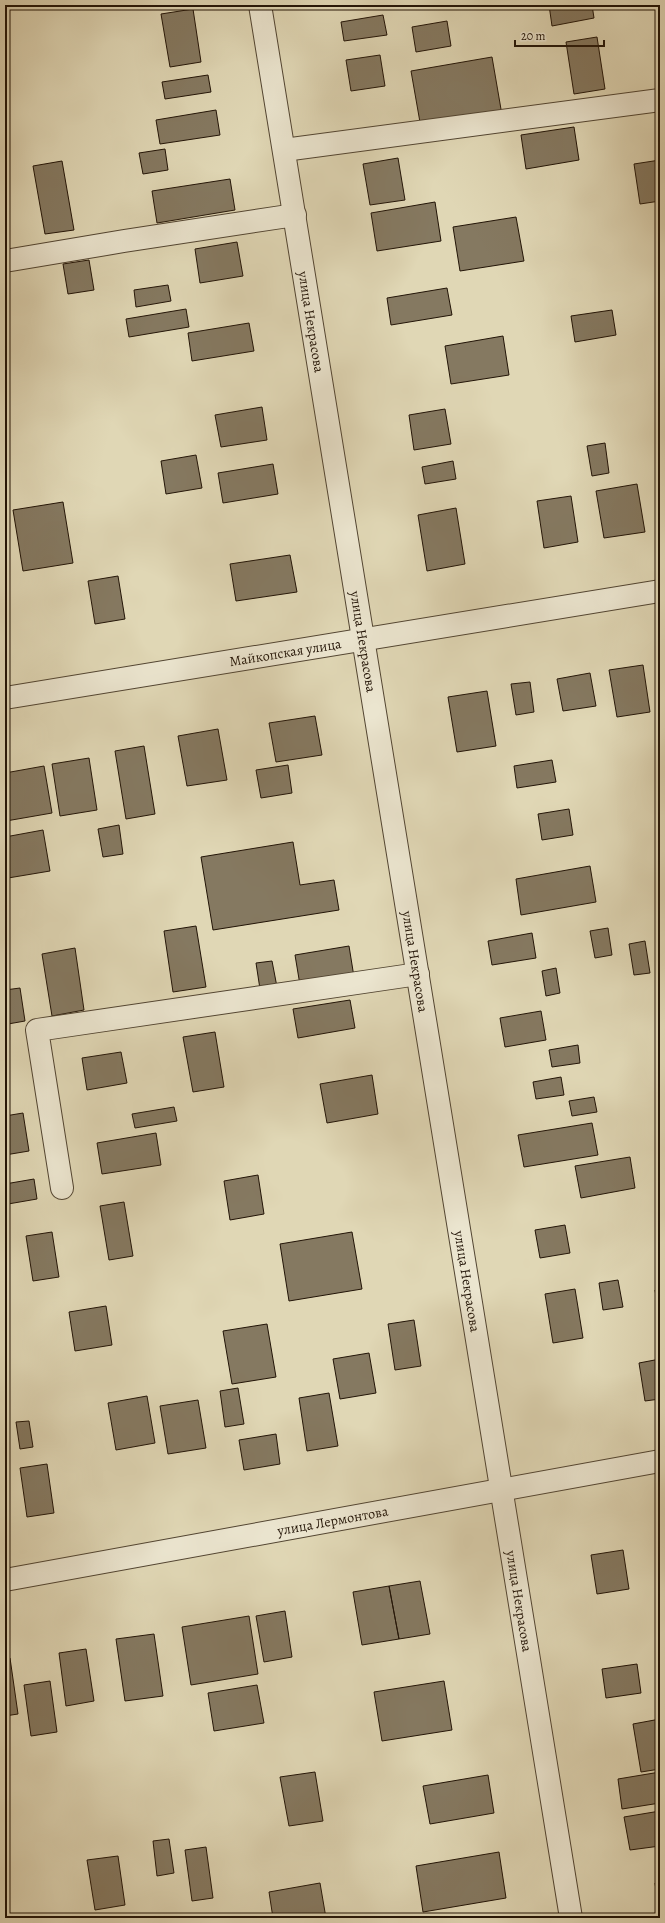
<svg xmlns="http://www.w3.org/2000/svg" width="665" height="1923" viewBox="0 0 665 1923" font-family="Alegreya,serif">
  <rect width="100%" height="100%" fill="#e0d7b5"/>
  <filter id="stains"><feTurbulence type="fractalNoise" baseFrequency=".005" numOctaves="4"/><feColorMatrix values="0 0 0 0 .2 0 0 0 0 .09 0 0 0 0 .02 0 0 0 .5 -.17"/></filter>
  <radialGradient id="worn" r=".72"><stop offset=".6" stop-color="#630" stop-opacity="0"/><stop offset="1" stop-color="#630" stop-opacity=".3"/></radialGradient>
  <!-- building -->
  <path fill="#857961" stroke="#221407" d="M549 5H592L594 18 552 26Z
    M193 9 201 62 170 67 161 14Z
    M383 15 387 35 344 41 341 22Z
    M447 21 451 46 416 52 412 27Z
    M597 37 605 89 574 94 566 42Z
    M380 55 385 86 351 91 346 60Z
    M492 57 502 115 421 128 411 71Z
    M208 75 211 92 165 99 162 82Z
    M216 110 220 135 160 144 156 120Z
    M574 127 579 160 526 169 521 135Z
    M165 149 168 170 143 174 139 153Z
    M398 158 405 200 370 205 363 164Z
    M660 160V201L640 204 634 164Z
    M62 161 74 230 45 234 33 166Z
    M230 179 235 210 157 223 152 191Z
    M435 202 441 241 377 251 371 213Z
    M516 217 524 261 460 271 453 227Z
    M5 218 8 236 5 237Z
    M237 242 243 276 200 283 195 249Z
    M89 260 94 290 68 294 63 264Z
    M168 285 171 301 136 307 134 290Z
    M447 288 452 315 391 325 387 298Z
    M186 309 189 327 129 337 126 319Z
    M612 310 616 335 575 342 571 316Z
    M5 312 8 329H5Z
    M249 323 254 351 192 361 188 333Z
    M503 336 509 375 451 384 445 346Z
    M262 407 267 440 221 447 215 415Z
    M445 409 451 444 414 450 409 415Z
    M605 443 609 473 592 476 587 446Z
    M196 455 202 488 166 494 161 461Z
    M453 461 456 479 425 484 422 467Z
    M273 464 278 494 223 503 218 473Z
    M637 484 645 532 604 538 596 491Z
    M571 496 578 542 544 548 537 501Z
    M63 502 73 563 23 571 13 510Z
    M456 508 465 564 427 571 418 515Z
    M290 555 297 592 236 601 230 564Z
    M118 576 125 619 95 624 88 581Z
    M643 665 650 712 617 717 609 670Z
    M590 673 596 706 563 711 557 679Z
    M530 682 534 712 516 715 511 684Z
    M487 691 496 746 457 752 448 697Z
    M315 716 322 755 276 762 269 723Z
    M218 729 227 780 187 786 178 736Z
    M144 746 155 814 126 819 115 751Z
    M89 758 97 810 60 816 52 764Z
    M552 760 556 782 517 788 514 766Z
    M288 765 292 793 261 798 256 770Z
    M44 766 52 813 6 821 5 773Z
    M569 809 573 835 542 840 538 814Z
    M119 825 123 854 103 857 98 829Z
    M43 830 50 871 8 878 5 859V837Z
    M293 842 300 885 334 880 339 910 213 930 201 857Z
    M590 866 596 902 521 915 516 879Z
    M196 926 206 987 173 992 164 931Z
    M608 928 612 955 595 958 590 931Z
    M532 933 536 958 492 965 488 941Z
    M645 941 650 973 634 975 629 944Z
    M349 946 354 977 300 985 295 955Z
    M75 948 84 1010 52 1016 42 954Z
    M272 961 277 987 260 989 256 963Z
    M556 968 560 993 546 996 542 971Z
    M20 988 25 1021 8 1024 5 1006V990Z
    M350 1000 355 1028 298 1038 293 1009Z
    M541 1011 546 1040 505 1047 500 1018Z
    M215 1032 224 1087 193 1092 183 1037Z
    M578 1045 580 1063 552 1067 549 1050Z
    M121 1052 127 1083 87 1090 82 1058Z
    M5 1066 8 1084H5Z
    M372 1075 378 1114 327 1123 320 1084Z
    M561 1077 564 1095 536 1099 533 1082Z
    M594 1097 597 1112 572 1116 569 1101Z
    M174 1107 177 1121 135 1128 132 1114Z
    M23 1113 29 1151 5 1155V1116Z
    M592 1123 598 1155 524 1167 518 1135Z
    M156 1133 161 1165 102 1174 97 1143Z
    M630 1157 635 1188 581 1198 575 1166Z
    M258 1175 264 1214 230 1220 224 1181Z
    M34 1179 37 1199 8 1204 5 1184Z
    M124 1202 133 1256 109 1260 100 1206Z
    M565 1225 570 1253 540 1258 535 1230Z
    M52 1232 59 1277 33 1281 26 1236Z
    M352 1232 362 1289 289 1301 280 1244Z
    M618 1280 623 1307 603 1310 599 1283Z
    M575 1289 583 1338 553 1343 545 1294Z
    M655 1290H660V1321Z
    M106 1306 112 1345 75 1351 69 1312Z
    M414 1320 421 1366 395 1370 388 1324Z
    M267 1324 276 1377 232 1384 223 1331Z
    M369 1353 376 1393 340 1399 333 1359Z
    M660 1359V1399L645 1401 639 1363Z
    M238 1388 244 1424 225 1427 220 1391Z
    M329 1393 338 1446 307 1451 299 1398Z
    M147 1396 155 1443 116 1450 108 1403Z
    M198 1400 206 1448 168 1454 160 1406Z
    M5 1420 9 1449H5Z
    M29 1421 33 1447 20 1449 16 1422Z
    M276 1434 280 1464 244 1470 239 1440Z
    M47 1464 54 1513 27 1517 20 1468Z
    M623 1550 629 1589 597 1594 591 1555Z
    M420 1581 430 1634 399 1639 389 1586Z
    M389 1586 399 1639 362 1645 353 1592Z
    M285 1611 292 1657 264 1662 256 1616Z
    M249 1616 258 1674 191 1685 182 1627Z
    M154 1634 163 1696 125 1701 116 1639Z
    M86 1649 94 1701 66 1706 59 1653Z
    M5 1658H10L18 1714 5 1716Z
    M637 1664 641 1693 606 1698 602 1669Z
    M50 1681 57 1732 31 1736 24 1685Z
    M444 1681 452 1730 382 1741 374 1692Z
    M257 1685 264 1723 214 1731 208 1693Z
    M660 1719V1769L641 1772 633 1724Z
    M315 1772 323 1821 289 1826 280 1777Z
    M660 1772V1803L622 1809 618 1779Z
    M488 1775 494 1813 430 1824 423 1786Z
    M660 1811V1846L630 1850 624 1817Z
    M169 1839 174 1873 157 1876 153 1841Z
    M206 1847 213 1898 192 1901 185 1850Z
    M499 1852 506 1898 423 1912 416 1866Z
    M118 1856 125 1905 95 1910 87 1860Z
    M660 1882V1912H659L655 1883Z
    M320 1883 326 1918H273L269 1892Z"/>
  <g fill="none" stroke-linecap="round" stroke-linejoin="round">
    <!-- minor casing -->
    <g stroke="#524532" stroke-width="24">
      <g id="minor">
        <path id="s1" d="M260 5 571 1918"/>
        <path d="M284 150 660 100"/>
        <path d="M5 261 124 241 295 215"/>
        <path id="s2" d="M5 698 660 591"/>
        <path d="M62 1188 37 1030 418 974"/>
        <path id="s3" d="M5 1580 660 1461"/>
      </g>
    </g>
    <!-- minor -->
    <use href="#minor" stroke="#ebe5cf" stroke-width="22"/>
  </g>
  <g text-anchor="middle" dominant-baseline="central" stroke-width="3.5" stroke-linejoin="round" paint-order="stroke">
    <!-- street labels -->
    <g font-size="14" fill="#221407" stroke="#ebe5cf">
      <text stroke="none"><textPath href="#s1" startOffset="321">улица Некрасова</textPath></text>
      <text stroke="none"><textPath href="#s1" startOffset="645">улица Некрасова</textPath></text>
      <text stroke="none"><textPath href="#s2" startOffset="284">Майкопская улица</textPath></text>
      <text stroke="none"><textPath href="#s1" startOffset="969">улица Некрасова</textPath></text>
      <text stroke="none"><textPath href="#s1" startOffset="1293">улица Некрасова</textPath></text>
      <text stroke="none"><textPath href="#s3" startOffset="333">улица Лермонтова</textPath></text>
      <text stroke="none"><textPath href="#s1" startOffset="1617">улица Некрасова</textPath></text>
    </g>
  </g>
  <!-- margin -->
  <rect width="665" height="1923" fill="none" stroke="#e0d7b5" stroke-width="20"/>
  <rect x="6" y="6" width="653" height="1911" fill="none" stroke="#221407" stroke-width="2"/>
  <rect x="10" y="10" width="645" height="1903" fill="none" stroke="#221407"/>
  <!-- scale -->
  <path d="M515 40v6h89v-6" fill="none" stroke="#221407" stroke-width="2"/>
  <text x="521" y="40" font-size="12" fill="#221407" stroke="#ebe5cf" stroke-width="3" paint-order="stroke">20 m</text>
  <rect width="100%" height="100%" filter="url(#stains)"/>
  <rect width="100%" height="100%" fill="url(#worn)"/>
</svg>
